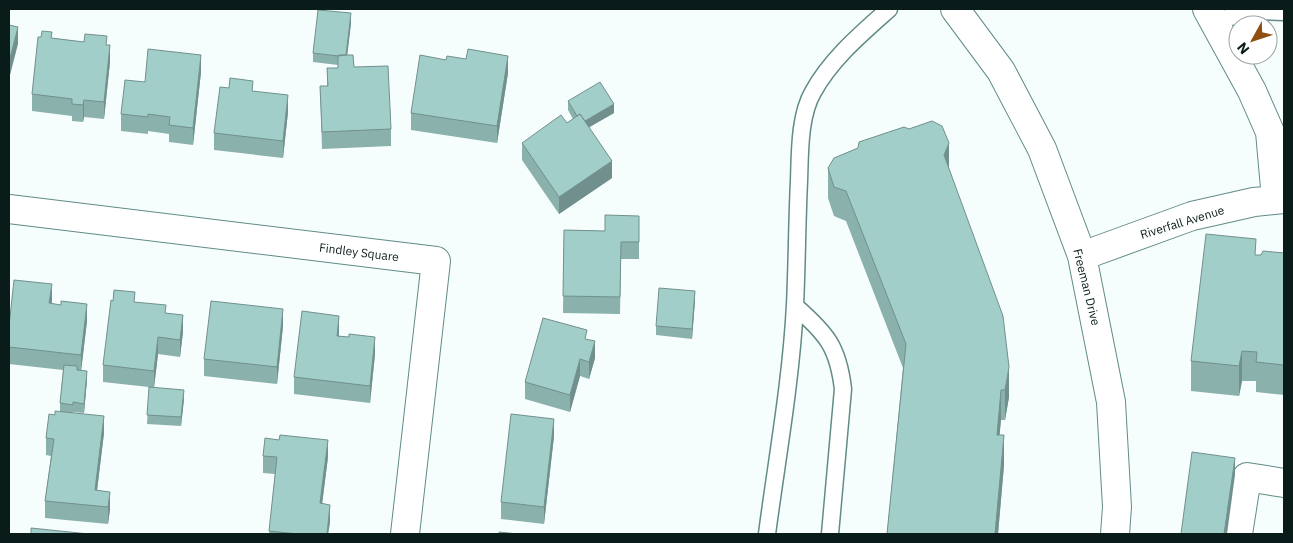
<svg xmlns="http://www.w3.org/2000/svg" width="1293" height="543" viewBox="0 0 1293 543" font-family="'IBM Plex Sans',sans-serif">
  <rect width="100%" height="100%" fill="#f5fefd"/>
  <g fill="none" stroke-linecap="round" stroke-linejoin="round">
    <!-- service casing -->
    <g stroke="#618b87" stroke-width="19">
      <path id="service" d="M1213 21 1258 11 1284 12
        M795 306C827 334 838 347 843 389L830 534
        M767 534C777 458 791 382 795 305 797 264 797 222 799 181 800 154 799 116 813 92 831 59 862 33 889 9"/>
    </g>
    <!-- minor casing -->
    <g stroke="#618b87" stroke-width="30">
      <path id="minor" d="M955 9 1001 71 1042 149 1082 256 1111 402 1117 507 1115 534
        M1207 9 1252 91 1270 132 1276 199
        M9 209 436 261 405 534
        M1082 256 1192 216 1254 202 1284 199
        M1238 534 1247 477 1284 483"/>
    </g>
    <!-- service -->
    <use href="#service" stroke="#fff" stroke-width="16"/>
    <!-- minor -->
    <use href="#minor" stroke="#fff" stroke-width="28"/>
  </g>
  <!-- wall -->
  <path fill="#8bb1ad" d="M351 23 347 55 391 129V146L322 149 320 86H327V68H338V65L313 62V53Z
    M52 38 107 45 110 62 104 119 84 117 83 122 72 121V116L32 111V94Z
    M466 59 508 73 497 143 411 130V113L446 60Z
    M201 72 193 145 169 142V134L148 131V134L121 131V114L145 82Z
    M253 91 288 112 283 158 214 150V133Z
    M568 101 614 113 589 127 612 178 559 214 522 160V143L567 123 573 119 568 110Z
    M828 168 949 170 1009 397 1005 420H1001L999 435 1004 465 998 534H887L903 368 846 221 834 216 828 198Z
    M639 216V259H621L620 314 563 313 564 230 605 231Z
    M1284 253V395L1256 392V381H1242L1239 396 1191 391V361L1256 255H1261Z
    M695 300 692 339 656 335V326Z
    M52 301V304L87 321 81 370 87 380 84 413 73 412V413L104 433 97 490 110 509 108 524 45 518V501L51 456 46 455V438L55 415 60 411V403L63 370 9 364V326Z
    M135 302 166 313 183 332 180 357 158 354 154 387 184 399 181 426 147 424 149 387 103 382V365Z
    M283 326 277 384 204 376V359Z
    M339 333V336L375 354 370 403 294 394V377Z
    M587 339 595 358 589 379 580 376 570 412 525 399V382Z
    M554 436 544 524 501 519V502Z
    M263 456 328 457 322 504 330 522 328 534H269L275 474 263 473Z"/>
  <!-- shaded-wall -->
  <path fill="#71908d" d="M351 13V23L346 66V57Z
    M18 27V44L9 79V62Z
    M110 45V62L104 119V102Z
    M201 55V72L193 145V128Z
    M508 56V73L497 143V126Z
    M288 95V112L283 158V141Z
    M84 100V117L83 122V105Z
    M614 104V113L581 132V123Z
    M949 143V172L944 155Z
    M612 161V178L559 214V197Z
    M52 284V301L49 320V303Z
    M695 291V300L692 339V329Z
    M87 304V321L81 372V355Z
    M283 309V326L277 384V367Z
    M183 315V332L180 357V340Z
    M339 316V333L337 353V336Z
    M158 337V354L154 388V371Z
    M375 337V354L370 403V386Z
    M595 341V358L589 379V362Z
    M1242 351V381L1239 396V366Z
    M580 359V376L570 412V395Z
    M1009 367V397L1005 420V390Z
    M87 371V380L84 413V404Z
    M184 390V399L181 426V417Z
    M1001 390V420L997 464V435Z
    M104 416V433L95 507V490Z
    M554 419V436L544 524V507Z
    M1004 435V465L998 534H995Z
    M328 440V457L320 520V503Z
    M1235 458V475L1227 534H1224Z
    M110 492V509L108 524V507Z
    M330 505V522L328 534H327Z"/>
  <!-- building -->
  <path fill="#a2cec9" stroke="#71908d" d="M318 10 351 13 346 55 338 56 313 53Z
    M9 25 18 27 9 62Z
    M42 31 52 32 51 38 84 42 85 34 107 36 106 45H110L104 102 84 100 83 105 72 104V99L32 94 38 37H41Z
    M148 49 201 55 193 128 169 125 170 117 148 114V117L121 114 125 80 145 82Z
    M468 49 508 56 497 126 411 113 420 55 446 60 447 56 466 59Z
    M338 55H353L354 67 388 66 391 129 322 132 320 86H328L327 68H338Z
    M230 78 253 81 252 91 288 95 283 141 214 133 220 87 229 88Z
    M600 82 614 104 585 121 580 114 577 116 568 101Z
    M580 114 612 161 559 197 522 143 561 115 567 123Z
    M932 121 942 126 949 143 944 155 1003 316 1009 367 1005 390H1001L997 435H1004L995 534H887L906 344 846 191 834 187 828 168 834 158 858 148 859 142 904 127 909 129Z
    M605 215 639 216V242H621L620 297 563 296 564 230 605 231Z
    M1206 234 1256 239 1255 255H1261L1263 251 1284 253V365L1256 362 1257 352 1242 351 1239 366 1191 361Z
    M14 280 52 284 49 303 61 305V301L87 304 81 355 9 347V326Z
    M659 288 695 291 692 329 656 326Z
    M114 290 135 292 134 302 166 305 165 313 183 315 180 340 158 337 154 371 103 365 111 300 113 301Z
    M211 301 283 309 277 367 204 359Z
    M302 311 339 316 337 336 349 337V334L375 337 370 386 294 377Z
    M543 318 587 330 585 339 595 341 589 362 580 359 570 395 525 382Z
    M64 365 77 366V370L87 371 84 404 73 402V405L60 403Z
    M149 387 184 390 181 417 147 415Z
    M55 411 104 416 95 490 110 492 108 507 45 501 54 439 46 438 49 414 55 415Z
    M511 414 554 419 544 507 501 502Z
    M280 435 328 440 320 503 330 505 327 534H298L269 531 277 457 263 456 265 438 279 440Z
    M1192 452 1235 458 1224 534H1181Z
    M31 528 89 534H31Z
    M499 532 518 534H499Z"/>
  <g text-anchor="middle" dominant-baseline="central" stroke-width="4" stroke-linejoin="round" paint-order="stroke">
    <!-- street labels -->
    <g font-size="12" fill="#0a1c1a" stroke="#fff">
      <text transform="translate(1182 222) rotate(-17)">Riverfall Avenue</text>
      <text transform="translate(359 252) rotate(7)">Findley Square</text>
      <text transform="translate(1087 287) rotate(76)">Freeman Drive</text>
    </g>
  </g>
  <!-- border -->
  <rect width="1293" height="543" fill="none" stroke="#0a1c1a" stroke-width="20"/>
  <!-- north arrow -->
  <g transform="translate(1253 40) rotate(230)"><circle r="24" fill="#ffffff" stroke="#9da4a3"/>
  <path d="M0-4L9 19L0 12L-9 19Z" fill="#8d5012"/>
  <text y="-8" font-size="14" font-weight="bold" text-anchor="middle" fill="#0a1c1a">N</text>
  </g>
</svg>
